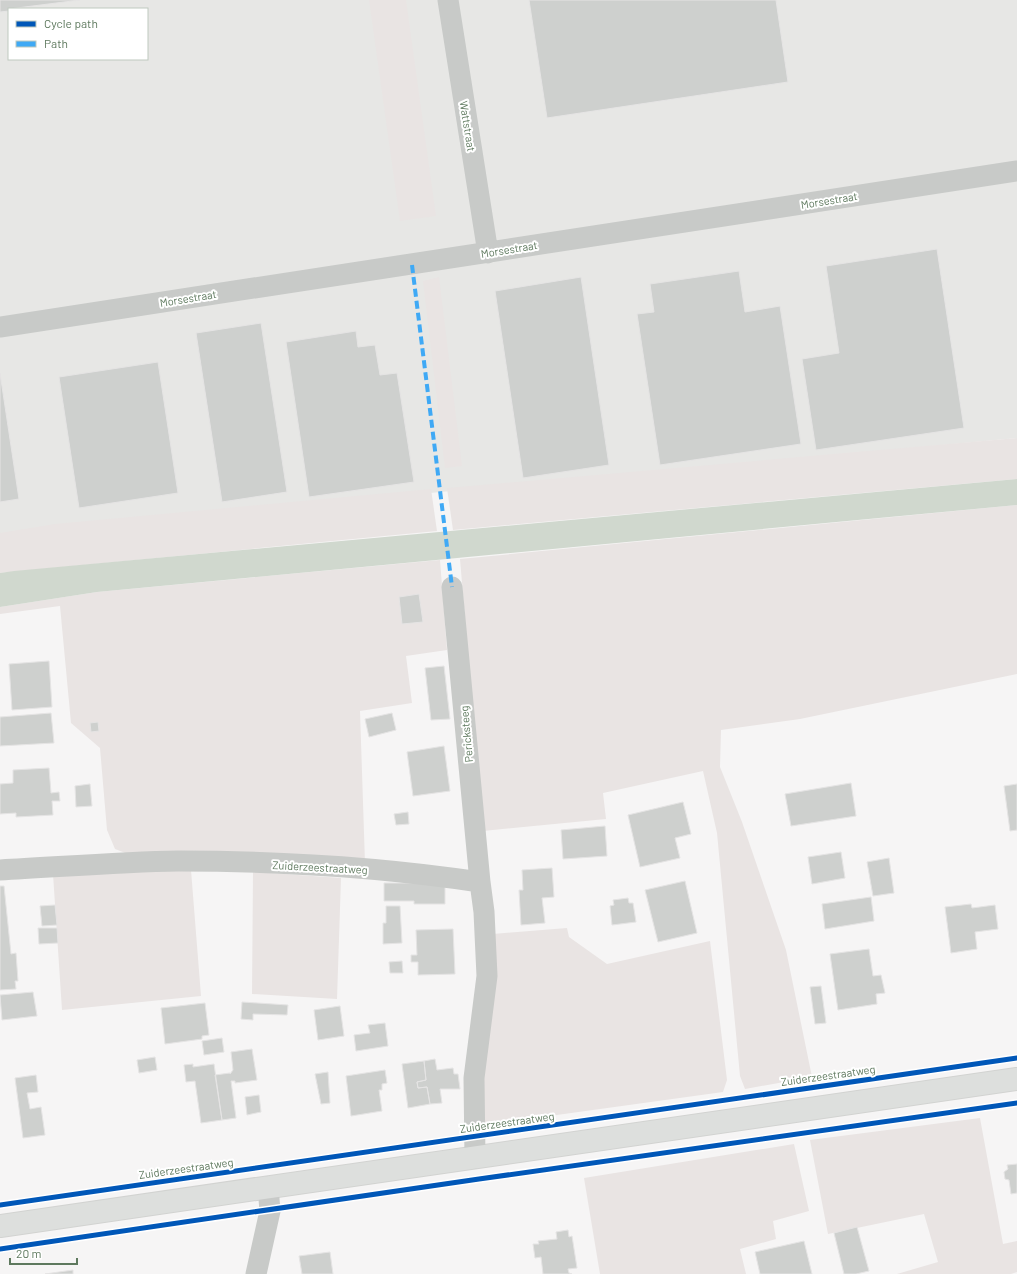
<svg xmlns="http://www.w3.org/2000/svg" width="1017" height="1274" viewBox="0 0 1017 1274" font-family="Barlow,sans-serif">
  <rect width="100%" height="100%" fill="#f6f5f5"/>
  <!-- built -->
  <path fill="#e7e7e5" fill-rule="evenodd" d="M0 0H1017V438L24 531 0 535ZM9 9H147V59H9Z"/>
  <!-- green -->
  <path fill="#e9e4e3" d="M369 0H406L436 216 400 221Z
    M439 277 462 466 445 468 423 281Z
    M1017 438V479L453 530 447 488Z
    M431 489 437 531 0 573V533L55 524Z
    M1017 505V674L800 719 721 730 720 767 742 822 786 950 812 1077 745 1089 740 1076 717 833 703 771 603 793 606 819 483 831 460 559Z
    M440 560 447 650 406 656 412 703 360 711 365 863 136 857 115 849 107 830 100 748 71 723 60 606 0 614V607L97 592Z
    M191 870 201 996 62 1010 53 874Z
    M253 872 341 878 337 999 252 994Z
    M567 928 569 937 607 964 710 941 727 1080 723 1092 484 1125 480 1104 493 934Z
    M980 1118 1003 1244 1017 1241V1272L1011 1274H897L938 1262 924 1214 828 1234 810 1140Z
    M794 1144 809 1211 773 1221 776 1239 740 1249 746 1274H600L584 1178Z"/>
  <!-- water -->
  <path fill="#d0d8ce" d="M1017 479V505L97 592 0 607V573L14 571Z"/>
  <!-- building -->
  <path fill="#ced0ce" stroke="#e5e4e4" d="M0 0H80L9 9V11L0 12Z
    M529 0H776L788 82 547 118Z
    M937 249 964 428 816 450 802 359 839 353 826 266Z
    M739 271 745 312 780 306 801 444 660 465 637 314 654 312 650 284Z
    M581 277 609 465 523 478 495 291Z
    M261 323 287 492 222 502 196 333Z
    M356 331 358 347 375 345 380 375 397 373 414 482 309 497 286 342Z
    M158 362 178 493 79 508 59 377Z
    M0 373 19 499 0 502Z
    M419 594 423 622 402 624 399 597Z
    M49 661 52 707 12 710 9 664Z
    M444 666 450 719 431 720 425 668Z
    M51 713 54 743 0 746V717Z
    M392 713 396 730 369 737 365 719Z
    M98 722 99 731 91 732 90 723Z
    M444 746 450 791 413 796 407 752Z
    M49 768 51 793 59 792 60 801H52L53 815 16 817V813L0 814V784L13 783V770Z
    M851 783 856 816 791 826 785 794Z
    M90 784 92 806 76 807 75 786Z
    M1017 784V830L1010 831 1004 786Z
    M683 802 691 834 675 838 680 858 640 867 628 815Z
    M408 812 409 824 396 825 394 814Z
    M605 826 607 856 563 859 561 830Z
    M841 852 845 878 812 884 808 857Z
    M889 858 894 893 873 896 867 862Z
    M552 868 554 897 542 898 545 923 521 925 519 890H523L522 870Z
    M685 881 697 933 658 942 645 890Z
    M384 883H445V904H414V901H384Z
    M0 886H4L11 954 16 953 18 981H15L16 989 0 990Z
    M871 897 874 921 825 929 822 904Z
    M628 898 629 903H633L636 922 612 925 610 906 614 905 613 900Z
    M971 904 972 908 995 905 998 929 975 932 977 949 951 953 945 907Z
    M55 905 57 925 42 926 40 906Z
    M386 906H400L402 943 383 944V923H386Z
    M38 928H57L58 943 39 944Z
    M453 929 455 974 418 975V962H411V955H417L416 930Z
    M869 949 873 976 881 975 885 993 876 994 877 1004 838 1010 830 954Z
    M402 961 403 973H390L389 962Z
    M821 986 826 1023 815 1024 810 987Z
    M33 992 37 1016 2 1020 0 995Z
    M242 1002 288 1005 287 1015 253 1014V1020L241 1019Z
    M205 1003 209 1035 202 1036V1039L165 1044 161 1008Z
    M340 1006 344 1036 318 1040 314 1010Z
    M385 1023 388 1046 356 1051 354 1035 370 1033 368 1025Z
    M222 1038 224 1052 204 1055 202 1041Z
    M252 1049 257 1080 235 1083V1081H231L236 1118 222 1120 215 1075 230 1073V1074L233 1070 231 1052Z
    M155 1057 157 1070 139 1073 137 1060Z
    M435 1059 437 1070 453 1068 454 1074H458L460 1089H440L442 1103 430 1104 427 1087 418 1088 417 1082 426 1080 424 1061Z
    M424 1061 426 1080 417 1082 418 1088 427 1087 430 1104 408 1108 402 1064Z
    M193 1064V1067L214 1064 222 1120 201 1123 195 1081 186 1082 184 1065Z
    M385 1070 387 1083 382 1084V1090H379L382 1111 351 1116 346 1076Z
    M328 1072 330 1103 321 1104 315 1074Z
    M36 1075 38 1092 27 1093 30 1109 41 1107 45 1135 23 1138 15 1078Z
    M259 1095 261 1112 247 1115 245 1097Z
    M1017 1164V1193L1011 1194 1009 1180 1005 1179 1004 1172 1008 1169 1007 1165Z
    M857 1227 869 1271 856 1274H844L834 1233Z
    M568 1230 569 1237 572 1236 577 1268 568 1269 569 1273 572 1274H543L541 1257 535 1258 533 1244H539L538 1241 557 1239 556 1232Z
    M804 1241 812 1274H760L755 1252Z
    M330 1252 333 1274H302L299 1256Z
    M73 1270V1274H45Z"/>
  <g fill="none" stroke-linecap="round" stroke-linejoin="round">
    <!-- secondary casing -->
    <g stroke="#d2d3d1" stroke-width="24">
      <path id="secondary" d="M0 1226 1017 1079"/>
    </g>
    <!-- street -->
    <path stroke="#c8cac8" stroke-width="21" d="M448 0 488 253
      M0 327 1017 171
      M452 587 480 882
      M0 870C59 867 119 862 178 861 279 861 380 867 480 882L484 912 487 976 474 1078 475 1158
      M256 1274 270 1211 268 1187"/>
    <!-- secondary -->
    <use href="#secondary" stroke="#dddfdd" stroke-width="22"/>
    <!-- quiet -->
    <path stroke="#3fa9f5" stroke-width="4" stroke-dasharray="8 4" stroke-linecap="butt" d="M412 265 452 587"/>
    <!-- cycleway casing -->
    <g stroke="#fff" stroke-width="8">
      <path id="cycleway" d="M0 1205 1017 1058
        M0 1249 479 1179 1017 1103"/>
    </g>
    <!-- cycleway -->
    <use href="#cycleway" stroke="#0057b8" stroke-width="5"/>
  </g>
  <g text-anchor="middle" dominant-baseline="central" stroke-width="4" stroke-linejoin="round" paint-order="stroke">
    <!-- street labels -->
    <g font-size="11" fill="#5e795e" stroke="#fff">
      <text transform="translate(468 126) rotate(81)">Wattstraat</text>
      <text transform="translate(829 200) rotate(-9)">Morsestraat</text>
      <text transform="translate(509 249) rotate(-9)">Morsestraat</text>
      <text transform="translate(188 298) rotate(-9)">Morsestraat</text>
      <text transform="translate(466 734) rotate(-95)">Pericksteeg</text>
      <text transform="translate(320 867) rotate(3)">Zuiderzeestraatweg</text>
      <text transform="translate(828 1075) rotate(-8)">Zuiderzeestraatweg</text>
      <text transform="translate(507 1122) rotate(-8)">Zuiderzeestraatweg</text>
      <text transform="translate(186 1168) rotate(-8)">Zuiderzeestraatweg</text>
    </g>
  </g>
  <!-- legend -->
  <rect x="8" y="8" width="140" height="52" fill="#ffffff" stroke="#bfc9bf"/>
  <rect x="16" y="21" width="20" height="6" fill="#0057b8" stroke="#bfc9bf"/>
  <text x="44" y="28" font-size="12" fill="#5e795e">Cycle path</text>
  <rect x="16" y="41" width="20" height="6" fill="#3fa9f5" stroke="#bfc9bf"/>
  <text x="44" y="48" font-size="12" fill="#5e795e">Path</text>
  <!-- scale -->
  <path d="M10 1258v6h67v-6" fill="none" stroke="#5e795e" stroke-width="2"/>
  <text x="16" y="1258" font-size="12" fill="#5e795e" stroke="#ffffff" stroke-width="3" paint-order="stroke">20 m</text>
</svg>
